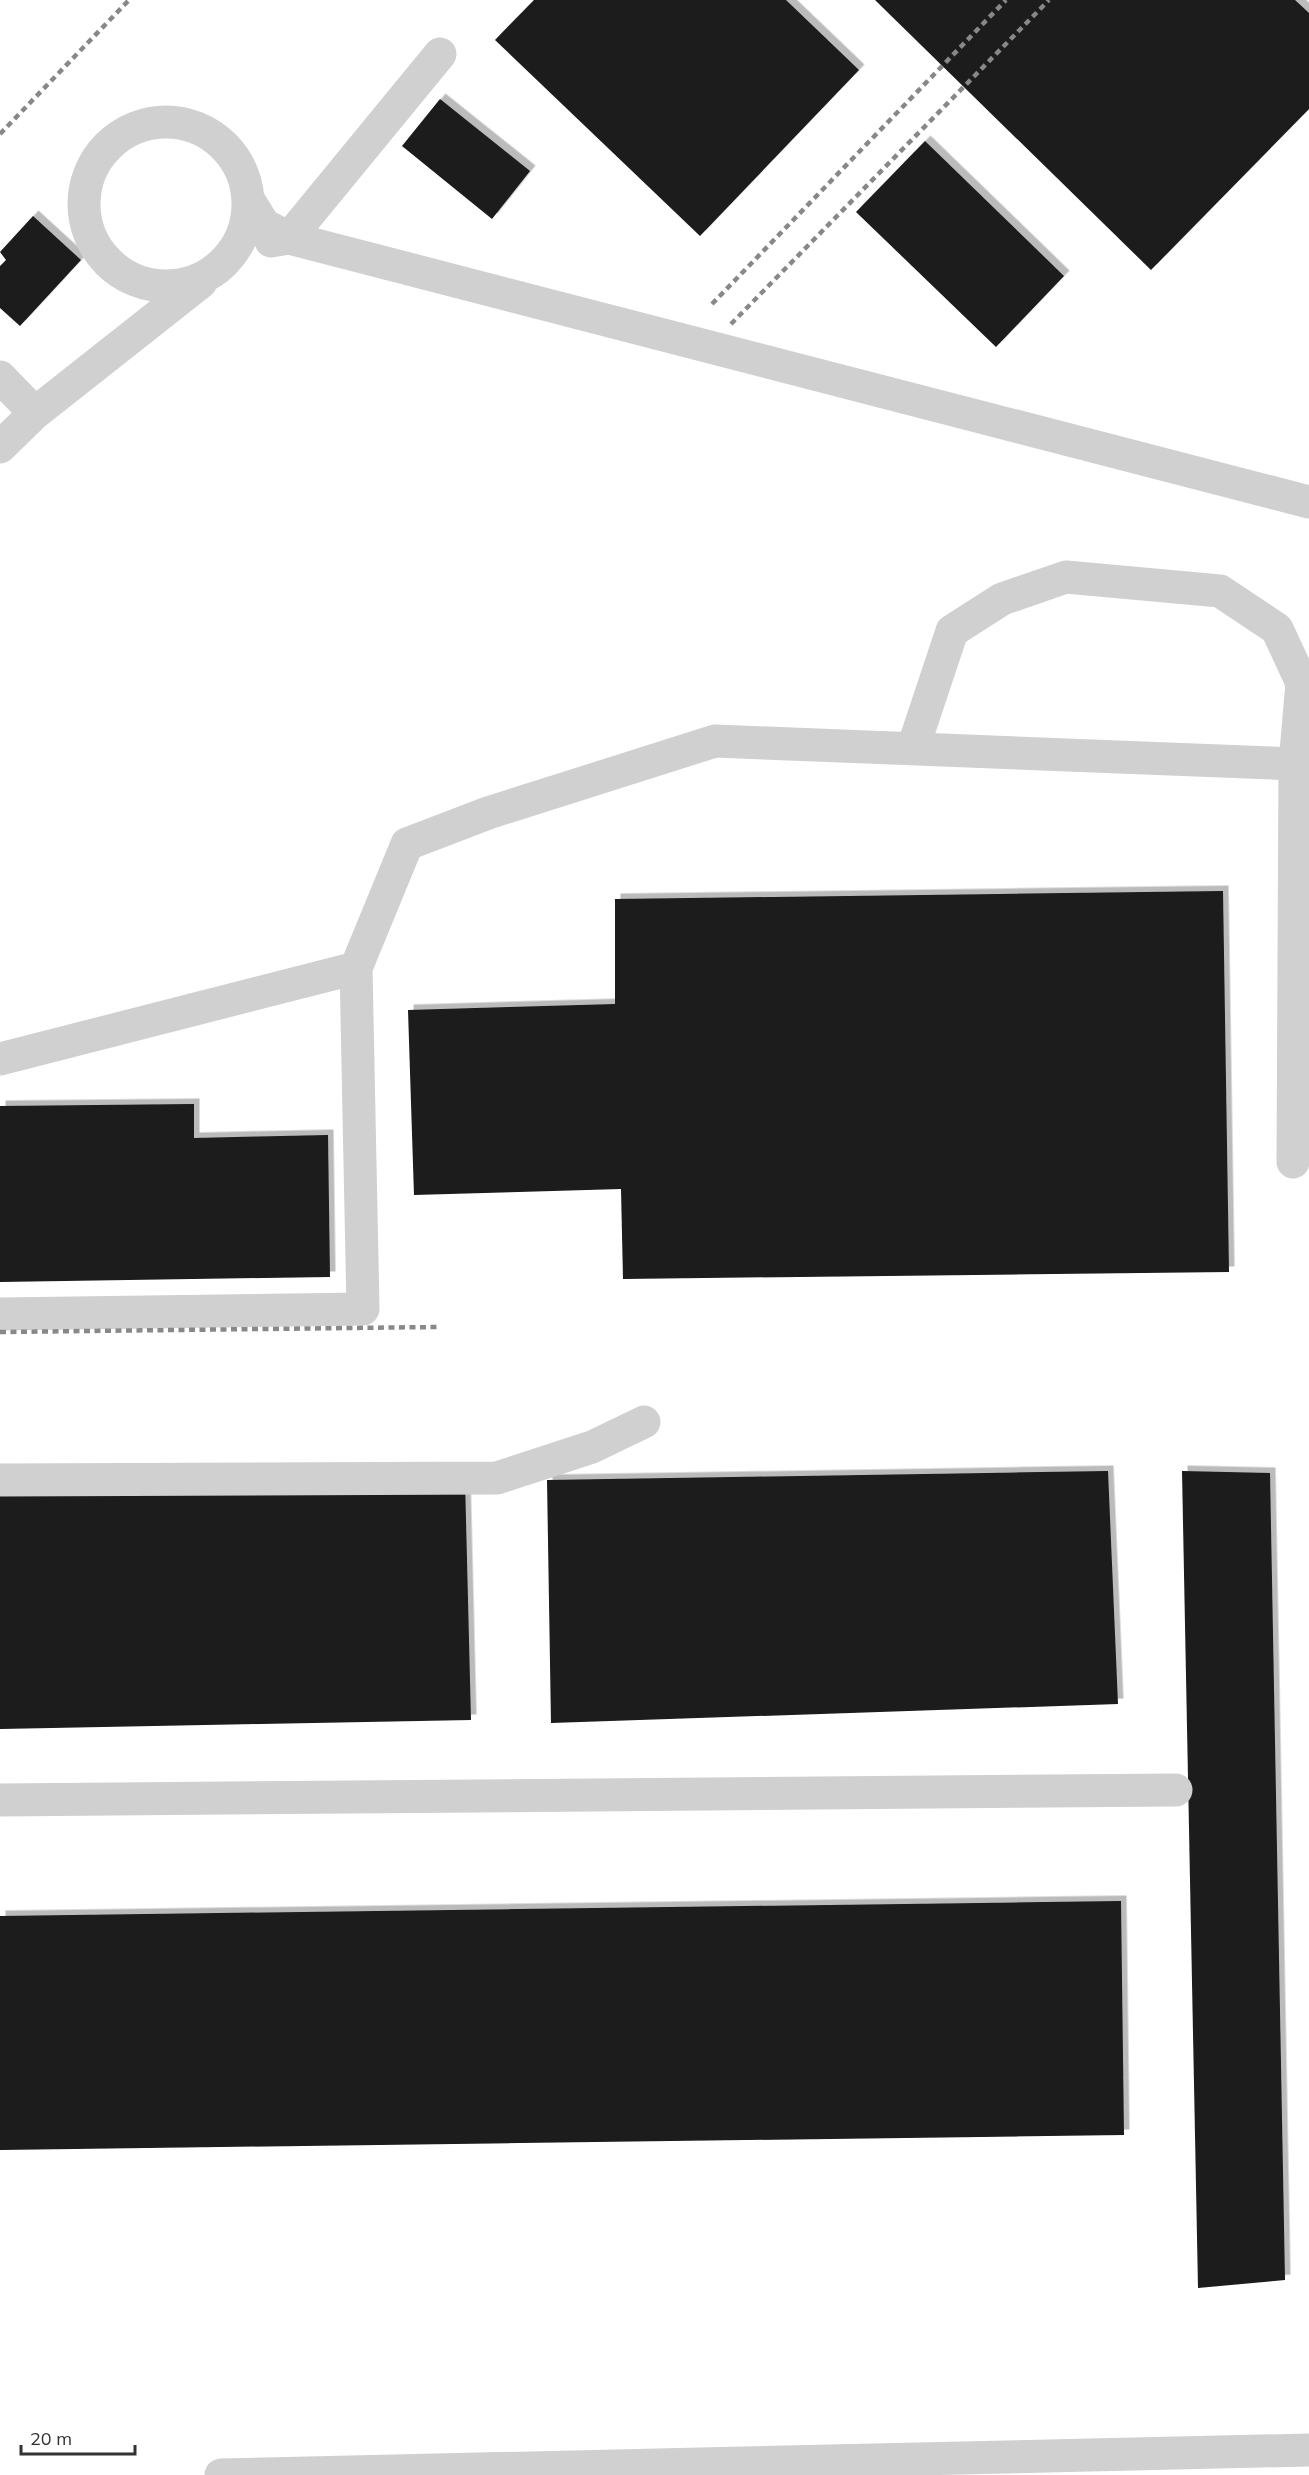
<svg xmlns="http://www.w3.org/2000/svg" width="1309" height="2475" viewBox="0 0 1309 2475" font-family="Mulish,sans-serif">
  <defs>
    <filter id="shadow"><feDropShadow dx="5.5" dy="-5.5" stdDeviation="0" flood-color="#0004"/></filter>
  </defs>
  <rect width="100%" height="100%" fill="#fff"/>
  <!-- building -->
  <path fill="#1a1a1a" filter="url(#shadow)" d="M534 0H786L859 70 700 236 495 40Z
    M875 0H1295L1309 13V109L1151 270Z
    M440 99 530 171 492 219 402 146Z
    M925 141 1064 276 996 347 856 212Z
    M33 216 81 260 20 326 0 308V266L6 260 0 252Z
    M1223 891 1229 1272 623 1279 621 1189 414 1195 408 1010 615 1004V899Z
    M194 1104V1138L328 1135 330 1277 0 1282V1106Z
    M1108 1471 1118 1704 551 1723 547 1480Z
    M1182 1471 1270 1473 1285 2280 1198 2288Z
    M465 1480 471 1720 0 1729V1490Z
    M1121 1901 1124 2135 0 2150V1916Z"/>
  <g fill="none" stroke-linecap="round" stroke-linejoin="round">
    <!-- minor -->
    <path stroke="#d0d0d0" stroke-width="33" d="M84 204a82 82 0 1 1 164 0a82 82 0 1 1-164 0Z
      M248 199 264 225 289 238 1309 502
      M271 241 289 238 440 54
      M0 377 35 413
      M0 447 35 413 201 282
      M913 748 952 631 1002 599 1066 577 1220 591 1277 629 1302 683 1295 764 1293 1162
      M0 1059 356 968
      M0 1314 363 1309 356 968 407 844 488 813 715 741 1295 764
      M0 1480 497 1478 592 1447 644 1422
      M0 1800 1176 1790
      M221 2475 1309 2450"/>
    <!-- rail -->
    <path stroke="#888" stroke-width="4.5" stroke-dasharray="6 4.5" stroke-linecap="butt" d="M0 134 129 0
      M712 304 1006 0
      M731 324 1049 0
      M0 1332 437 1327"/>
  </g>
  <!-- scale -->
  <path d="M21 2445v9h114v-9" fill="none" stroke="#333333" stroke-width="3"/>
  <text x="30" y="2445" font-size="18" fill="#333333" stroke="#ffffff" stroke-width="4.5" paint-order="stroke">20 m</text>
</svg>
